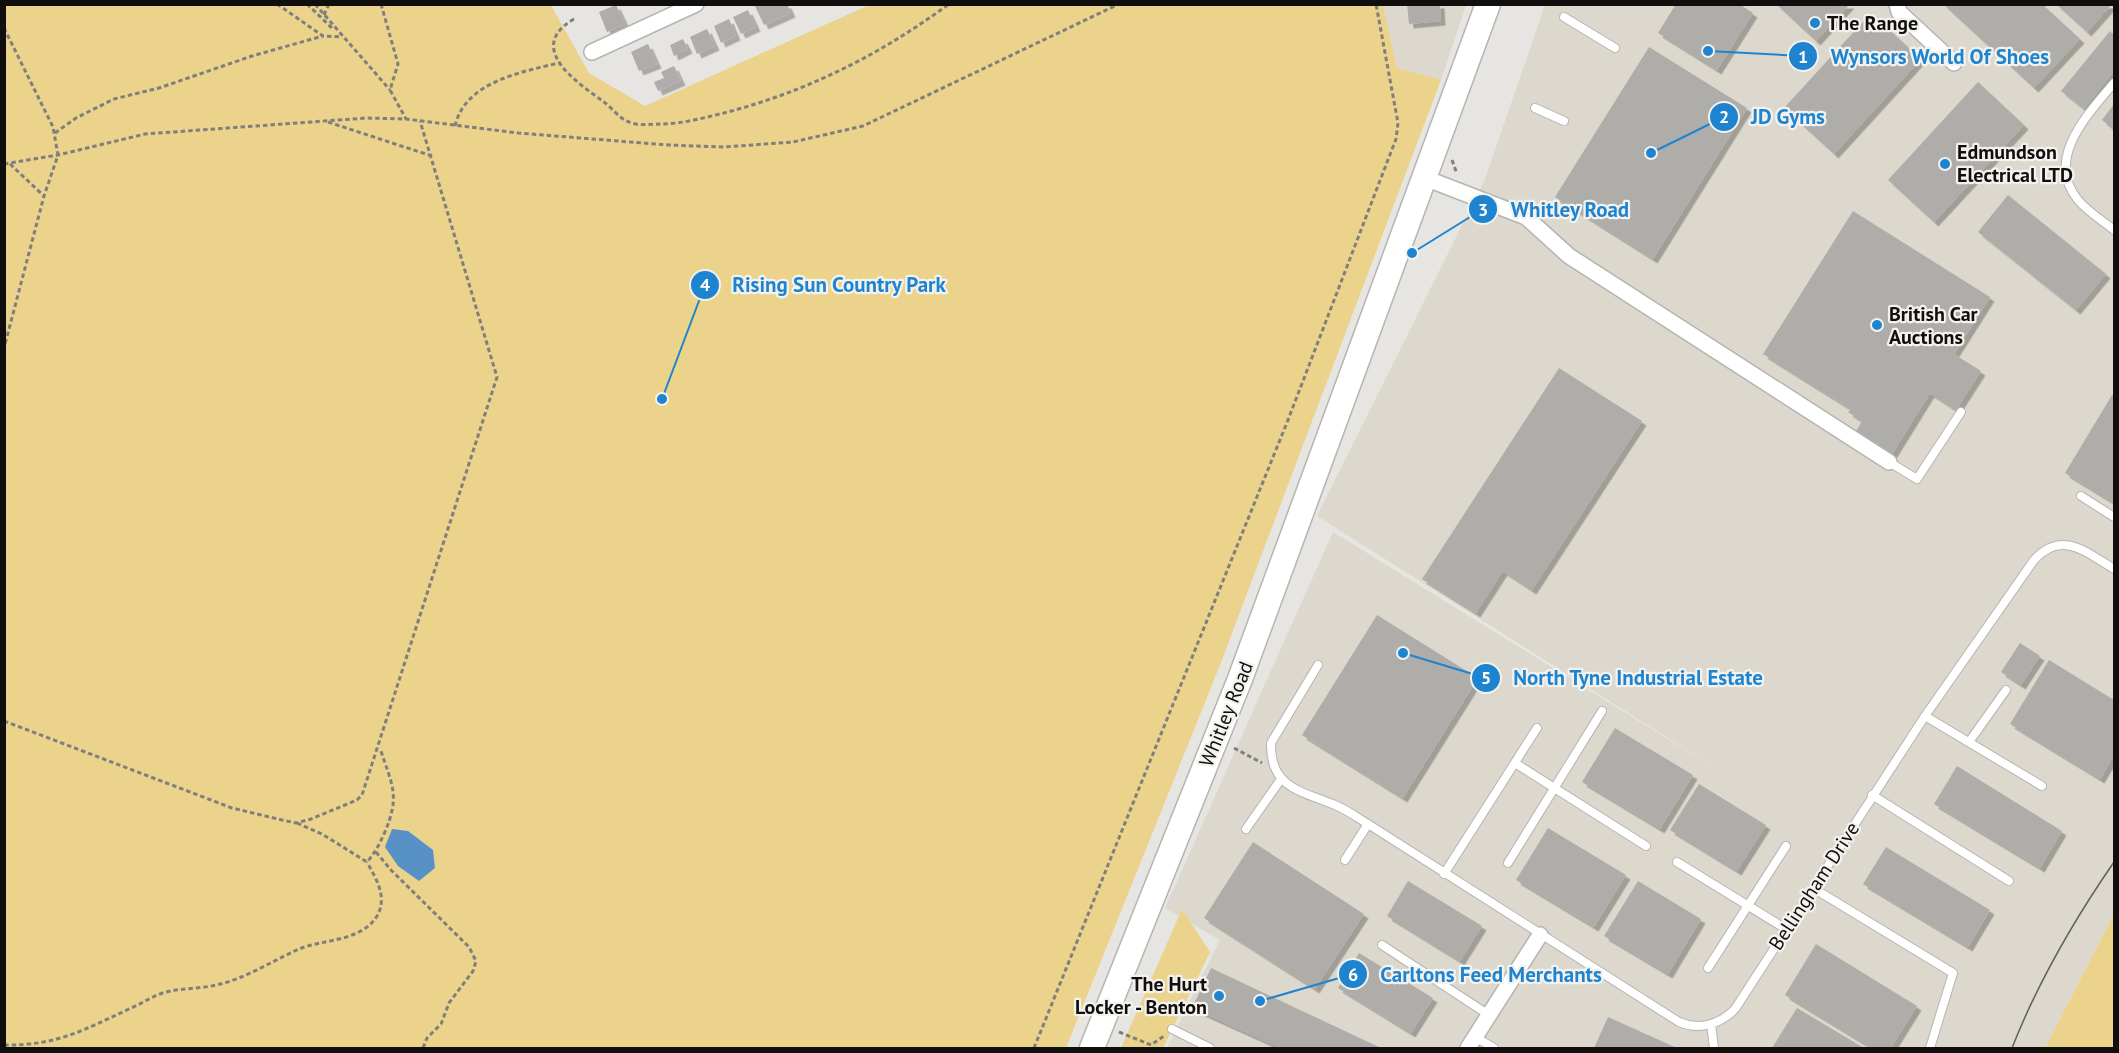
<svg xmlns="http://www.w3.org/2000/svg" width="2119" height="1053" viewBox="0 0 2119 1053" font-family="'PT Sans',sans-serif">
  <defs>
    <filter id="shadow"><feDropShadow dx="4.5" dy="4.5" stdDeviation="0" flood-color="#0004"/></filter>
  </defs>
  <rect width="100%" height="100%" fill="#e6e5e1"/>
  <!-- built -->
  <path fill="#dcd8ce" d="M1383 5H1466L1441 80 1397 68Z
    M1545 5H2114V914L2045 1048H1167L1220 940 1165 908 1333 532 1731 778 1317 516 1485 179Z"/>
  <!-- green -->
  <path fill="#ebd38b" d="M5 5H551L589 73 645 106 869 5H1383L1397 68 1441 80 1220 665 1066 1048H5Z
    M1182 909 1210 952 1163 1048H1121Z
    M2114 914V1048H2045Z"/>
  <!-- water -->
  <path fill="#5791c6" d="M392 829 408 831 433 850 435 868 419 881 398 866 385 847Z"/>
  <!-- building -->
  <path fill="#aeada9" filter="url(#shadow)" d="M760 4H787L791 13 764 25 755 6Z
    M1407 4H1440L1441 21 1409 24Z
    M1676 4H1739L1753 13 1717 70 1658 33Z
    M1776 4H1850L1816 41Z
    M1943 4H2042L2080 39 2034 88Z
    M2056 4H2112L2087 32Z
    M616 5 625 24 607 32 599 12Z
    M748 10 756 27 741 34 733 17Z
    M1871 13 1921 59 1834 154 1784 108Z
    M729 19 736 36 721 43 714 26Z
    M707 29 715 46 697 54 690 37Z
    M2110 31 2114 35V71L2084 109 2061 91Z
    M683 39 688 49 674 56 670 45Z
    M648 44 657 64 639 71 631 52Z
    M1649 47 1747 108 1653 259 1555 197Z
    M674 66 681 81 658 91 654 82 664 78 661 72Z
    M1978 82 2024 125 1934 222 1888 180Z
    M2114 104V130L2102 120Z
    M2008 195 2106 274 2076 310 1978 232Z
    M1853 211 1990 297 1954 354 1981 371 1956 410 1930 393 1891 456 1855 433 1862 421 1848 412 1851 409 1763 354Z
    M1559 368 1642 421 1532 590 1503 571 1476 613 1422 579Z
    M2112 395 2114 396V503L2065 473Z
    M1377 615 1478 678 1403 798 1302 735Z
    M2020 643 2040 656 2021 685 2001 672Z
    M2049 660 2114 700V755L2100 779 2010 724Z
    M1615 728 1693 775 1660 829 1582 782Z
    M1957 766 2062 831 2040 868 1934 804Z
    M1699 784 1766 825 1737 871 1670 830Z
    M1548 828 1626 875 1594 927 1516 880Z
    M1253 842 1364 914 1315 989 1204 918Z
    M1886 847 1990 910 1968 947 1863 884Z
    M1408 881 1482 926 1460 961 1387 916Z
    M1638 881 1701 919 1668 974 1604 936Z
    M1816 944 1917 1006 1891 1048H1872L1785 995Z
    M1359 953 1433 998 1411 1033 1338 988Z
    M1211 968 1315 1017 1381 1048H1280L1192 1008Z
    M1797 1008 1864 1048H1772Z
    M1608 1017 1677 1048H1594Z"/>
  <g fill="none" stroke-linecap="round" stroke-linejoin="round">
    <!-- lane casing -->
    <g stroke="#b5b4b1" stroke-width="10">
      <path id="lane" d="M1564 17 1615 48
        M2114 83C2088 114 2044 159 2078 200 2088 212 2103 221 2114 230
        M1535 108 1564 121
        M1889 462 1917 479 1961 412
        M2081 496 2114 517
        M1318 665 1271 743C1270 788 1301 791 1335 805 1347 810 1358 818 1368 824L1679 1022C1700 1031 1720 1024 1735 1009L1925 716 2034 560C2062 529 2087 553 2114 569
        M1925 716 2042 786
        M1969 742 2006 690
        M1515 763 1646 846
        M1872 795 2009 881
        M1246 829 1281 779
        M1345 860 1368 824
        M1677 862 1786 929
        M1508 863 1602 711
        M1444 874 1537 728
        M1813 888 1953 973 1930 1048
        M1382 945 1489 1015
        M1708 968 1786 846
        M1711 1024 1714 1048
        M1172 1029 1210 1048
        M1475 1037 1494 1048"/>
    </g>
    <!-- street casing -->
    <g stroke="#b5b4b1" stroke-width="18">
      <path id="street" d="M1897 4 1899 12 1954 63
        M592 52 696 4
        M1425 178 1526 217 1569 256 1889 462
        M1468 1048 1540 935"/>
    </g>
    <!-- primary casing -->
    <g stroke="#b5b4b1" stroke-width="27">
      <path id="primary" d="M1092 1048 1240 679 1488 4"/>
    </g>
    <!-- path -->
    <path stroke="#807f7d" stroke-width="3" stroke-dasharray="4.5 3" stroke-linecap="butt" d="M277 4 323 36 342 37
      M307 4 334 30
      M315 4 390 90
      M381 4 398 64 390 90 406 119
      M324 15 329 4
      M574 19C524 48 578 83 604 102 612 108 620 119 629 122 638 126 652 124 661 124 683 124 707 117 728 112 810 90 881 54 949 4
      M4 28 53 127 58 155 44 196 4 348
      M328 122 432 156
      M455 126C465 82 521 72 559 63
      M55 133 76 118 114 99 159 88 252 56 323 36
      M1452 160 1457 174
      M4 164 58 155 145 134 366 118 406 119 518 133 668 145 724 147 793 142 863 126 1119 4
      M10 164 44 196
      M4 721 232 808 282 820 296 823 311 819 357 800 362 795 497 377 420 121
      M1234 748 1262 763
      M297 823 322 834 367 862C375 853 379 845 384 834 401 795 392 786 380 748
      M376 852 391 870 469 947 476 961 473 971 449 1003 441 1024 427 1038 423 1048
      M1119 1032 1151 1045 1164 1036
      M4 1045C56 1046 84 1030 129 1009 141 1004 154 995 166 992 182 988 200 989 216 985 245 979 272 961 299 949 323 939 361 942 377 916 388 897 376 879 367 862
      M1034 1048 1288 420 1396 139 1398 123 1376 4"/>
    <!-- lane -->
    <use href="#lane" stroke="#fff" stroke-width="8"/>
    <!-- street -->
    <use href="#street" stroke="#fff" stroke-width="15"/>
    <!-- primary -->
    <use href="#primary" stroke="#fff" stroke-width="24"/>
    <!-- tram -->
    <path stroke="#61605d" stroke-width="1.5" d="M2012 1048C2038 982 2074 920 2114 862"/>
  </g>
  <!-- markers -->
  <g fill="#1f84cf" stroke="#f3f2ee" stroke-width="2">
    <circle cx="1815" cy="23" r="6"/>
    <circle cx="1945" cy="164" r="6"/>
    <circle cx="1877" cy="325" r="6"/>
    <circle cx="1219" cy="996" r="6"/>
  </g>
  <g text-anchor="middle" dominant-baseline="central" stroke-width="4.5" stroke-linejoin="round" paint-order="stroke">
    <!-- poi labels -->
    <g font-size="20" font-weight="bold" fill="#100f0e" stroke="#f3f2ee" text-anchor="start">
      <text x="1827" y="23">The Range</text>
      <text x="1957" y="152">Edmundson<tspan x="1957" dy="23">Electrical LTD</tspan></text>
      <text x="1889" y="314">British Car<tspan x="1889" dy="23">Auctions</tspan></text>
      <text x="1207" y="984" text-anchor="end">The Hurt<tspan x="1207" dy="23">Locker - Benton</tspan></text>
    </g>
    <!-- street labels -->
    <g font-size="20" fill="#100f0e" stroke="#f3f2ee">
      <text transform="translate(1226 714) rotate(-68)">Whitley Road</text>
      <text transform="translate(1814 886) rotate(-57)">Bellingham Drive</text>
    </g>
  </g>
  <!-- callouts -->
  <path fill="none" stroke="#1f84cf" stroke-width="2" d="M1708 51L1803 56M1651 153L1724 117M1412 253L1483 209M662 399L705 285M1403 653L1486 678M1260 1001L1353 974"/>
  <g fill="#1f84cf" stroke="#f3f2ee" stroke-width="2">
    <circle cx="1708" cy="51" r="6"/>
    <circle cx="1651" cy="153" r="6"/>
    <circle cx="1412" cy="253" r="6"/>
    <circle cx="662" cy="399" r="6"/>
    <circle cx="1403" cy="653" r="6"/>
    <circle cx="1260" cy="1001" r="6"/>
    <circle cx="1803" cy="56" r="15"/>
    <circle cx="1724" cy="117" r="15"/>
    <circle cx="1483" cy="209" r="15"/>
    <circle cx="705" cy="285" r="15"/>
    <circle cx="1486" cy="678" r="15"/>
    <circle cx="1353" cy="974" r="15"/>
  </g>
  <g font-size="18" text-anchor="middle" font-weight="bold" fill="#fff">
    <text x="1803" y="63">1</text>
    <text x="1724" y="123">2</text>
    <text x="1483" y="216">3</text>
    <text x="705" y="291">4</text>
    <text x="1486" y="684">5</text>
    <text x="1353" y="981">6</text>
  </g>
  <g font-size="21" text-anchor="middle" font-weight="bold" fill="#1f84cf" stroke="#f3f2ee" stroke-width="4.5" stroke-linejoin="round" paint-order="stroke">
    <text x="1940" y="64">Wynsors World Of Shoes</text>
    <text x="1788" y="124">JD Gyms</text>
    <text x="1570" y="217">Whitley Road</text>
    <text x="839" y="292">Rising Sun Country Park</text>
    <text x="1638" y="685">North Tyne Industrial Estate</text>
    <text x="1491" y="982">Carltons Feed Merchants</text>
  </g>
  <!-- border -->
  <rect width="2119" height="1053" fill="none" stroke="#100f0e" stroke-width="12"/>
</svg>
